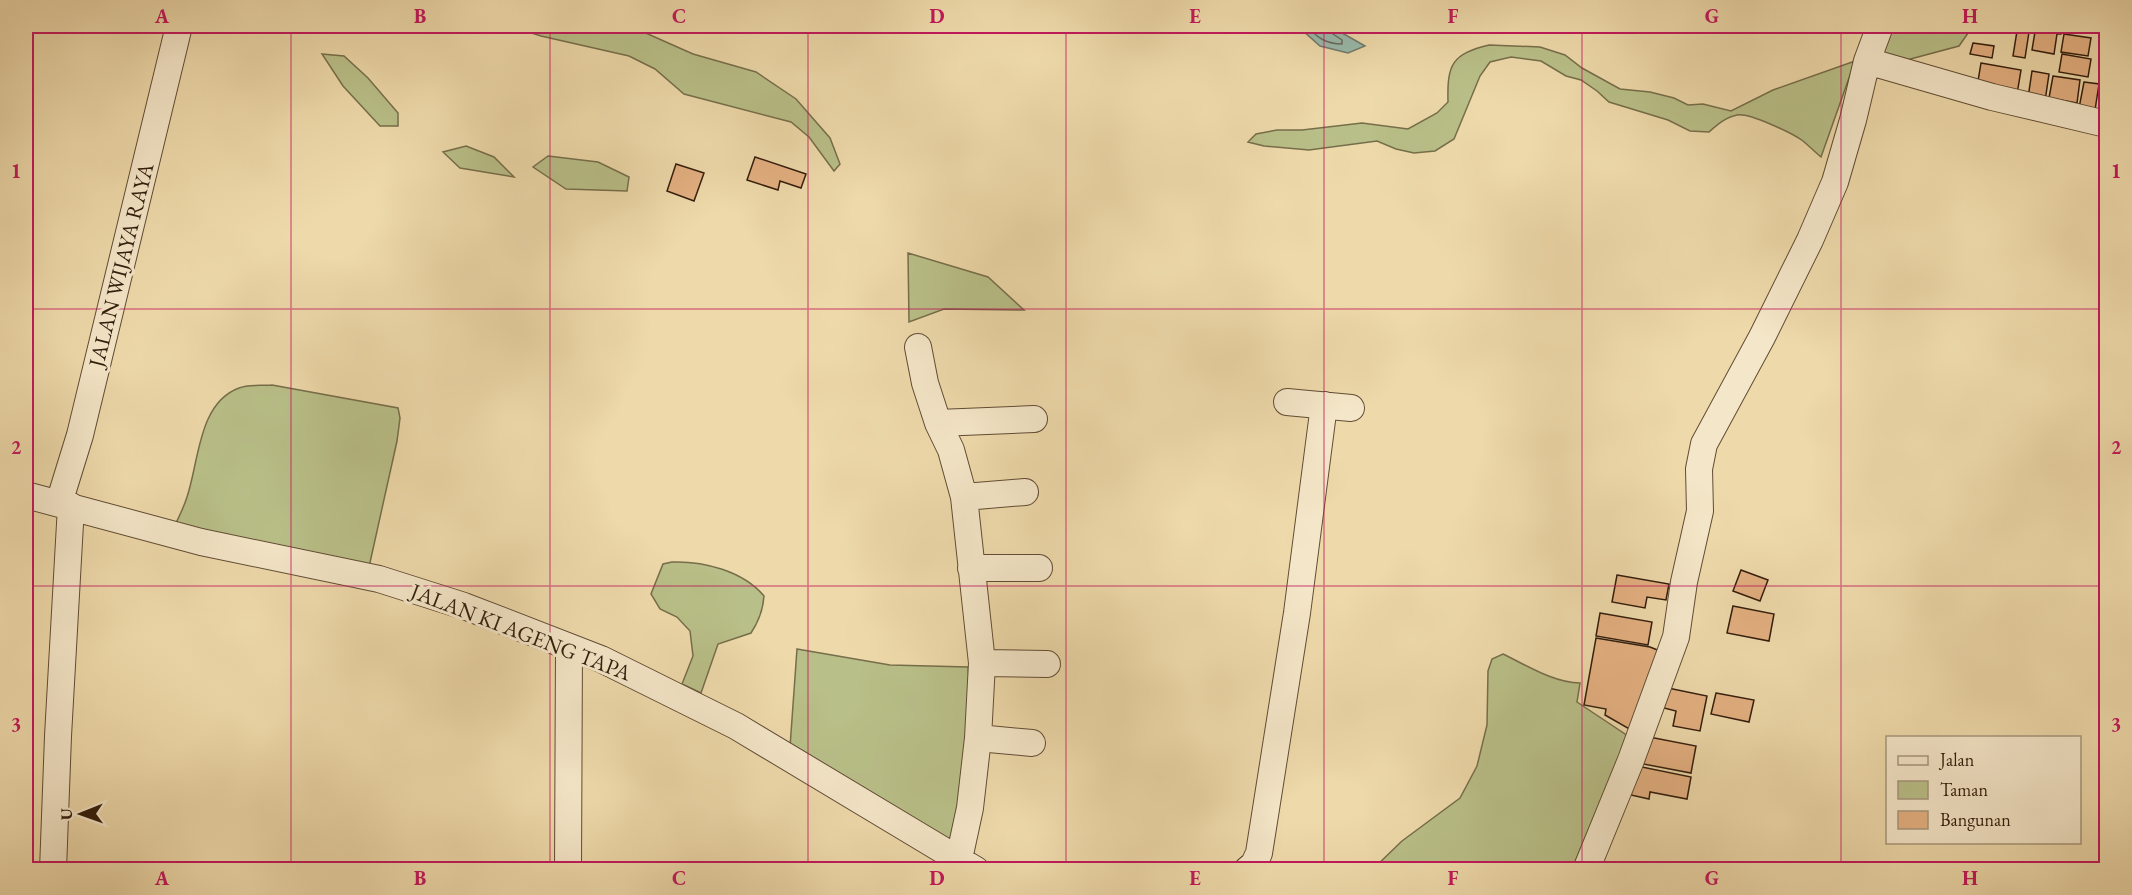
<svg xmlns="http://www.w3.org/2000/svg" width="2132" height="895" viewBox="0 0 2132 895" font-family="'EB Garamond',serif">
  <rect width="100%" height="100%" fill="#eed9aa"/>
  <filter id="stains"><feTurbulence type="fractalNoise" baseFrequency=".00333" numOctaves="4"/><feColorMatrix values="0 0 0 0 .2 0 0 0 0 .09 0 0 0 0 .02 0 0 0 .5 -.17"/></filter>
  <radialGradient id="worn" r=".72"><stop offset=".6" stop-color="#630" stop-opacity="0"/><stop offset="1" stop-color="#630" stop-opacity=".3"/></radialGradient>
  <!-- green -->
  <path fill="#b9bf88" stroke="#766e4a" stroke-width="1.5" d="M510 26H618L639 30 693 54 756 72 796 99 830 138 840 164 834 171 809 137 791 122 684 94 655 69 629 56 541 36Z
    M1890 26H1973L1959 46 1903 61 1879 54Z
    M1489 45 1540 47 1565 55 1582 68 1620 89 1650 92 1674 98 1688 105 1703 104 1731 111 1773 90 1855 61 1821 157C1815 152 1809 146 1803 141 1792 133 1750 113 1737 115 1726 117 1717 125 1709 132L1690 131 1668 120 1609 102 1597 91 1581 80 1566 76 1541 61 1511 57 1490 62 1480 76 1454 139 1435 151 1414 153 1396 149 1377 141 1309 150 1264 146 1248 142 1256 134 1277 130H1302L1362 123 1408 129 1437 113 1448 102C1447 64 1452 54 1489 45Z
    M322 54 344 56 368 78 398 113V126H380L343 86Z
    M466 146 494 157 514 177 460 168 443 152Z
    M548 156 598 162 629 177 627 191 566 189 533 167Z
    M908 253 988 277 1024 310 944 309 909 322Z
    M272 385 398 408 400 418 397 441 369 567 174 527C179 517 184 507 187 497 199 462 198 403 239 388 248 384 262 386 272 385Z
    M672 562C704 561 743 571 764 596 763 610 759 621 751 633L718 644 701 693 682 684 693 656 690 631 677 617 660 609 651 594 663 564Z
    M797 649 890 665 968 667 970 690 955 846 790 747Z
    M1503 654C1526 665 1554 683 1580 683L1577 702 1628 736 1572 869 1372 870 1402 841 1460 798 1477 766 1487 725 1488 671 1492 659Z"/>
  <!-- water -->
  <path fill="#99baac" stroke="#707b6c" stroke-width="1.5" d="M1306 26H1330L1365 46 1348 53 1320 46 1301 29Z"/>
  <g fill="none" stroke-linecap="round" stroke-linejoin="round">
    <!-- shore -->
    <path stroke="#666c5c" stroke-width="1.5" d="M1309 26C1315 38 1328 44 1342 44V40L1330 32 1328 26"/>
  </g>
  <!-- building -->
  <path fill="#e4b081" stroke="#321d0d" stroke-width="1.5" d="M2036 26H2063L2061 34H2057L2054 54 2032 50Z
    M2017 31 2029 32 2025 58 2013 56Z
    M2064 34 2091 38 2088 56 2061 52Z
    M1973 43 1994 46 1992 58 1970 54Z
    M2062 54 2091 59 2088 77 2059 72Z
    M1981 63 2021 70 2017 94 1977 87Z
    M2032 71 2049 74 2045 101 2028 98Z
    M2053 76 2080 80 2077 103 2049 98Z
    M2084 82 2099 84 2095 110 2079 108Z
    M755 157 806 174 801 188 780 181 778 190 747 180Z
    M676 164 704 173 694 201 667 191Z
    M1741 570 1768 580 1760 601 1733 591Z
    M1617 575 1669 584 1666 600 1647 597 1645 608 1612 602Z
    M1733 606 1774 614 1769 641 1727 633Z
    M1600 613 1652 622 1648 645 1596 636Z
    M1596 638 1650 647 1660 651 1631 730 1605 715 1606 709 1584 705Z
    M1668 688 1707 696 1700 731 1673 726 1676 711 1664 708Z
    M1716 693 1754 700 1749 722 1711 714Z
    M1644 736 1696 746 1691 773 1638 763Z
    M1637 766 1691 777 1687 799 1650 792 1649 799 1631 795Z"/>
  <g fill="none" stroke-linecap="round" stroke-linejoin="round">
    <!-- minor casing -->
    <g stroke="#614c34" stroke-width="28">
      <path id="minor" d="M1867 61 1992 97 2106 124
        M918 347 925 383 938 423 951 450 964 497 982 663 978 738 970 808 959 859
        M1287 402 1351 408
        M938 423 1034 419
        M26 495 201 542 379 579 464 606 601 659 736 726 976 870
        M964 497 1025 492
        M59 503 80 435 179 26
        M971 568H1039
        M982 663 1047 664
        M978 738 1032 743
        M53 870 58 736 71 506
        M568 870 569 648
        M1247 870 1254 864 1259 853 1297 613 1324 405
        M1586 870 1631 760 1676 637 1684 582 1700 511 1699 469 1704 444 1762 337 1810 240 1835 182 1853 120 1867 61 1880 26"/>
    </g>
    <!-- minor -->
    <use href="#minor" stroke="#f4e6c8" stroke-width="26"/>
  </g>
  <!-- grid -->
  <path fill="none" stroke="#c2185b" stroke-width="1.5" stroke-opacity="0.55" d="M291 26V870M550 26V870M808 26V870M1066 26V870M1324 26V870M1582 26V870M1841 26V870M26 309H2106M26 586H2106"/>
  <g text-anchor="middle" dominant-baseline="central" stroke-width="6" stroke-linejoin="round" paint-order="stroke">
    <!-- street labels -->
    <g font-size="22" fill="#321d0d" stroke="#f4e6c8">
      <text transform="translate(121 265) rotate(-76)">JALAN WIJAYA RAYA</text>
      <text transform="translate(521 632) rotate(21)">JALAN KI AGENG TAPA</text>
    </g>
  </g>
  <!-- margin -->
  <rect width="2132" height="895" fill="none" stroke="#eed9aa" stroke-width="66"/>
  <!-- legend -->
  <rect x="1886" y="736" width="195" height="108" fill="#f4e6c8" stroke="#a6967d" stroke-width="1.5"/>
  <rect x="1898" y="756" width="30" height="9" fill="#f4e6c8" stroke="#a6967d" stroke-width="1.5"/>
  <text x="1940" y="766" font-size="18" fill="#321d0d">Jalan</text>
  <rect x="1898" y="781" width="30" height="18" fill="#b9bf88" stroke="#a6967d" stroke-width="1.5"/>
  <text x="1940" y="796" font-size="18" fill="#321d0d">Taman</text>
  <rect x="1898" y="811" width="30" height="18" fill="#e4b081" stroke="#a6967d" stroke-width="1.5"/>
  <text x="1940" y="826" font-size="18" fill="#321d0d">Bangunan</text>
  <!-- north arrow -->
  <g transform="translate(81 814) rotate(269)" stroke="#f4e6c8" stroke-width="4.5" paint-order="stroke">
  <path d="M0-4.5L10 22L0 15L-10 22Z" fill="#321d0d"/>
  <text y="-9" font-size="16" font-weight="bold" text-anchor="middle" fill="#321d0d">U</text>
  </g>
  <rect x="33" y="33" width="2066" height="829" fill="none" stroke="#c2185b" stroke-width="2"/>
  <g font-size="20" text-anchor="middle" font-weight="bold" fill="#c2185b">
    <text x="162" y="23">A</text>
    <text x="420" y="23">B</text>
    <text x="679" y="23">C</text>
    <text x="937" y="23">D</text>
    <text x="1195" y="23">E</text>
    <text x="1453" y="23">F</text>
    <text x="1712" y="23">G</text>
    <text x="1970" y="23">H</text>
    <text x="16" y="178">1</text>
    <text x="2116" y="178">1</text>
    <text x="16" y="454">2</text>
    <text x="2116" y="454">2</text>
    <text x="16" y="731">3</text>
    <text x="2116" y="731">3</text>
    <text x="162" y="885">A</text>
    <text x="420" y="885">B</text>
    <text x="679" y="885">C</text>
    <text x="937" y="885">D</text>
    <text x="1195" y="885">E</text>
    <text x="1453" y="885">F</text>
    <text x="1712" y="885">G</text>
    <text x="1970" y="885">H</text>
  </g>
  <rect width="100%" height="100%" filter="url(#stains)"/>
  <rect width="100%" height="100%" fill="url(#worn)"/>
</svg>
